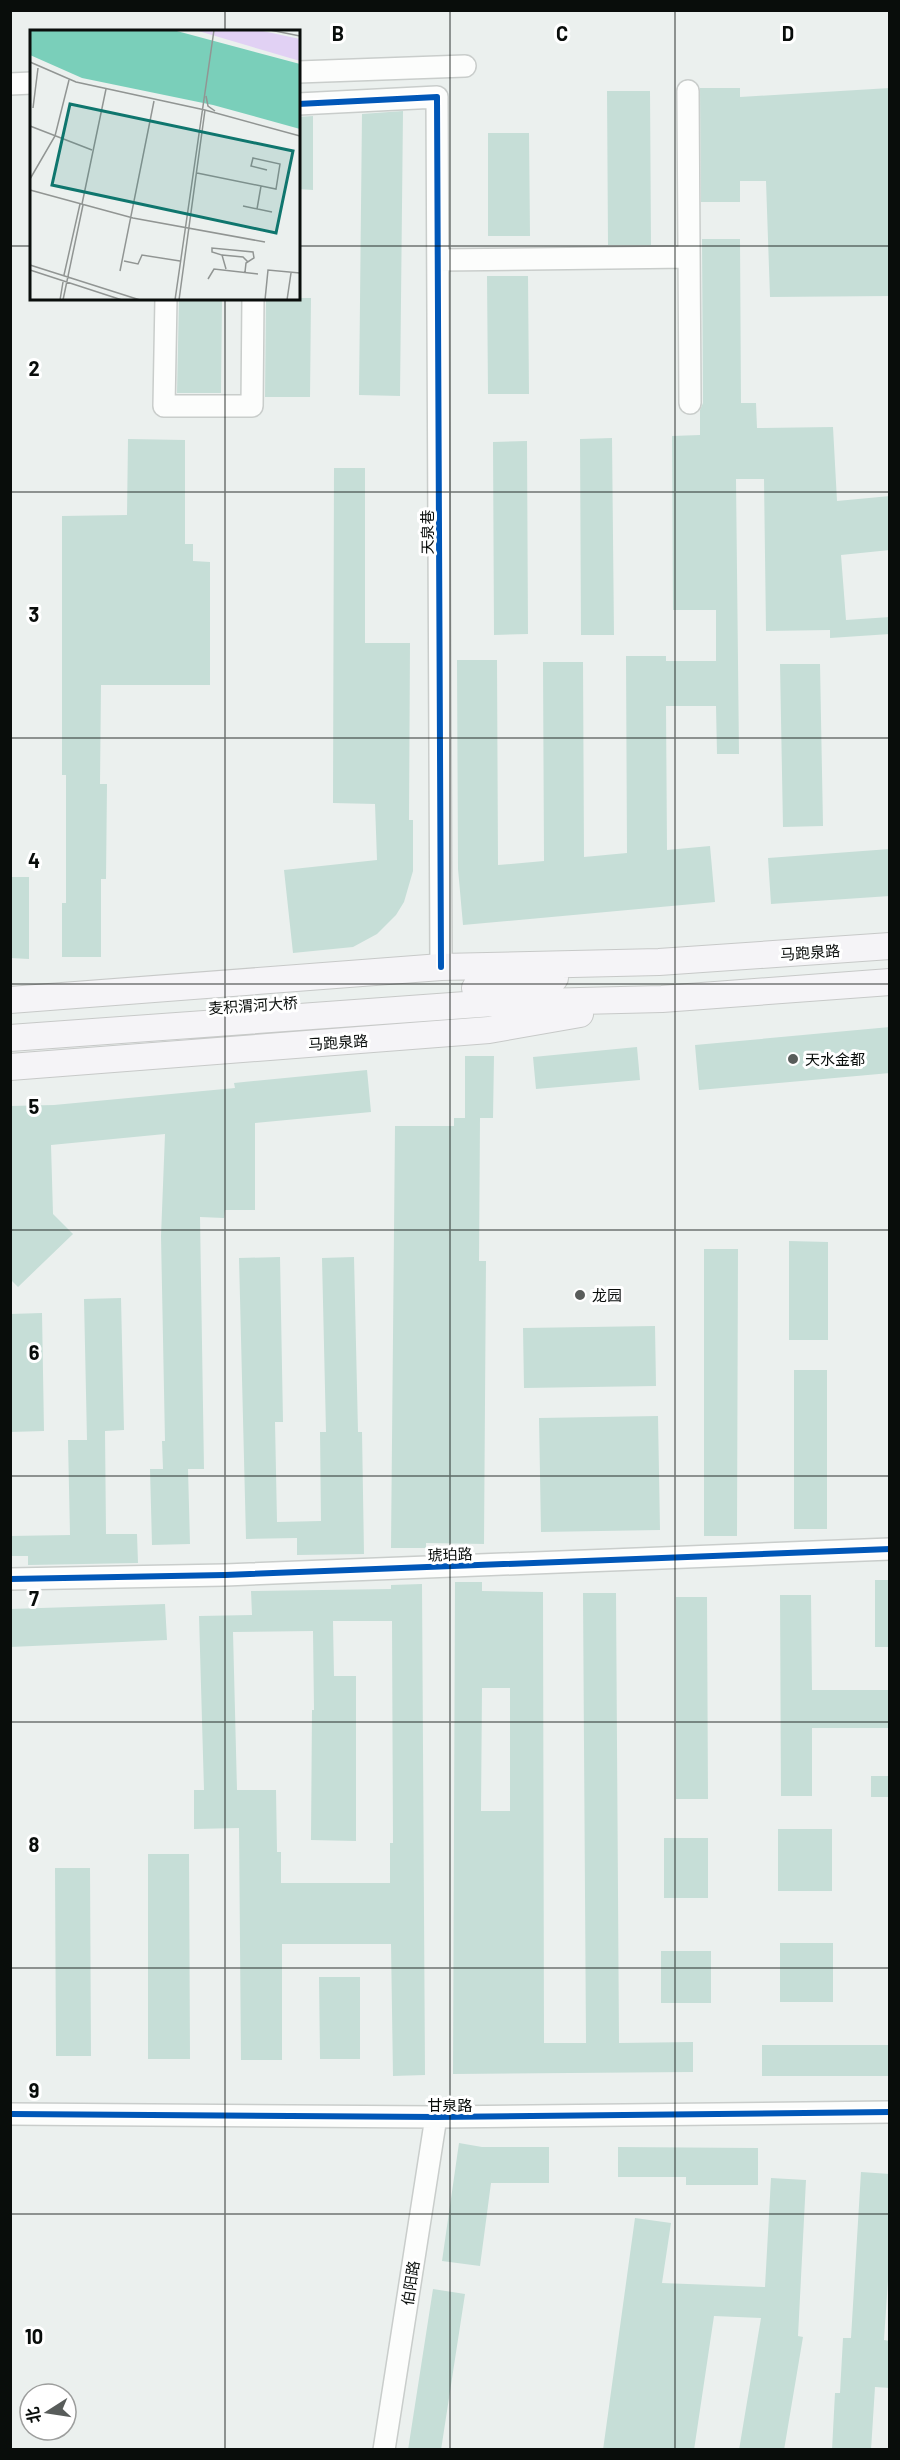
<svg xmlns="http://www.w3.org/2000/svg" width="900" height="2460" viewBox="0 0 900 2460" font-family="Barlow,'Noto Sans SC',sans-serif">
  <rect width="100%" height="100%" fill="#ebf0ee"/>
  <!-- building -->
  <path fill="#c6ded7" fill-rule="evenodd" d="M700 88H740V97L890 88V296L770 297 766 181H740V202H701Z
    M607 91H650L651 245H608Z
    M403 111 400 396 359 395 362 114Z
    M313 116V190L298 189V117Z
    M488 133H529L530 236H488Z
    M702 239H740L741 403H756L757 428 833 427 837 501 890 496V550L841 555 846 620 890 617V634L830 638V630L766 631 764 479H736L739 754H717L716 706H666L667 850 710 846 715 902 463 925 458 869 457 660H497L498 865 544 861 543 662H583L584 857 627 853 626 656H666V661H716V610H673L672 436 700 435V410L703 403Z
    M487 276H528L529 394H488Z
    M179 298H222L221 393H177Z
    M266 298H311L310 397H265Z
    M612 438 614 635H581L580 439Z
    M128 439 185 440V544H193V561L210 562V685H101L100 784H107L106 879H101V957H62V903H66V775H62V516L127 515Z
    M527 441 528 634 494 635 493 442Z
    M334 468H365V643H410L409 820H413V871L404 902 396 915 377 934 353 947 293 953 284 870 377 860 375 804 333 803Z
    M780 664H820L823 826 783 827Z
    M890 849V896L771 904 768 858Z
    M10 877H29V959L10 958Z
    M890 1027V1073L699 1090 695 1045Z
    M637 1047 640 1080 536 1089 533 1057Z
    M465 1056H494L493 1118H480L479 1261H486L484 1544 426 1543V1548H391L395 1126H454V1118H465Z
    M367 1070 371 1112 255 1123V1210H225L224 1218 200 1217 204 1469H188L190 1544 152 1545 150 1469H163L162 1441H165L161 1236 165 1134 51 1145 53 1214 73 1234 18 1287 10 1279V1106L54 1105 235 1088 234 1083Z
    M789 1241 828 1242V1340H789Z
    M704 1249H738L737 1536H704Z
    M280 1257 283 1422H275L277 1522 321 1521 320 1432H326L322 1258 354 1257 358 1432H362L364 1554 297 1555V1538L246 1539 239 1258Z
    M121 1298 124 1430 105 1431 106 1534H137L138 1563 28 1565V1556H10V1536L70 1535 68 1440H87L84 1299Z
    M42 1313 44 1431 10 1432V1314Z
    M655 1326 656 1386 524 1388 523 1328Z
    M794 1370H827V1529H794Z
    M658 1416 660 1530 541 1532 539 1418Z
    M875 1580H890V1647H875Z
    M455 1582H482V1591L543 1592 544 2043H586L583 1593H616L619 2043 693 2042V2072L453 2074ZM482 1688H510V1811H481Z
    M422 1584 425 2075 393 2076 391 1944H282V2060H241L239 1828 194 1829V1790H204L199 1616 252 1615 251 1591 391 1589V1585ZM333 1621H392L393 1843H390V1883H281V1852H277L276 1790H237L233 1632 313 1631 314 1710H312L311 1840 356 1841V1676H334Z
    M780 1595H811L812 1690H890V1728H812V1796H781Z
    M676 1597H707L708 1799H676Z
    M165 1604 167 1640 10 1647V1609Z
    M871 1776H890V1797H871Z
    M778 1829H832V1891H778Z
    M664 1838H708V1898H664Z
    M148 1854H189L190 2059H148Z
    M55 1868H90L91 2056H56Z
    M780 1943H833V2002H780Z
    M661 1951H711V2003H661Z
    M319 1977H360V2059H320Z
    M762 2045H890V2076H762Z
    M459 2143 482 2147H549V2183H491L480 2266 442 2261Z
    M618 2147 758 2148V2185H686V2177H618Z
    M861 2172 890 2174V2250L884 2340 890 2341V2388L875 2387 871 2450H832L835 2393H840L843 2338H851Z
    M771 2178 806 2180 798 2336 803 2337 784 2450H739L761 2318 714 2316 694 2450H603L635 2218 671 2223 662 2283 765 2287Z
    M433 2289 465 2294 441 2450H408Z"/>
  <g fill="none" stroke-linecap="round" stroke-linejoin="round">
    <!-- minor casing -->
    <g stroke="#c9cdcb" stroke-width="24">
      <path id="minor" d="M298 72 465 66
        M10 84 32 83
        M688 91 690 403
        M298 104 437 97 441 967
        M438 260 688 257
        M166 298 164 406H252L253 298
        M10 1579 225 1575 890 1549
        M10 2114 436 2117 890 2112
        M384 2450 436 2117"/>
    </g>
    <!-- major casing -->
    <g stroke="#c7c9c8" stroke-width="28">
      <path id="major" d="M475 988 555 978
        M10 1000 441 967 659 962 890 946
        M10 1038 493 1003 662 999 890 982
        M10 1067 489 1030 580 1014"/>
    </g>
    <!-- minor -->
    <use href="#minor" stroke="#fcfdfc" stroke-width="21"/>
    <!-- major -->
    <use href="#major" stroke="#f5f4f7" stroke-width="26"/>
    <!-- cycleway casing -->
    <g stroke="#fff" stroke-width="10">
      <path id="cycleway" d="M298 104 437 97 441 967
        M10 1579 225 1575 890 1549
        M10 2114 436 2117 890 2112"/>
    </g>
    <!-- cycleway -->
    <use href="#cycleway" stroke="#0057b8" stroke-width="6"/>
  </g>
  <!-- grid -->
  <path fill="none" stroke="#090d0b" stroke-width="1.5" stroke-opacity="0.55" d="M225 10V32M450 10V2450M675 10V2450M10 246H32M298 246H890M225 298V2450M10 492H890M10 738H890M10 984H890M10 1230H890M10 1476H890M10 1722H890M10 1968H890M10 2214H890"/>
  <!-- markers -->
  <g fill="#585c5a" stroke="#fff" stroke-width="2">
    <circle cx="793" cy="1059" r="6"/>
    <circle cx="580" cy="1295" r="6"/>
  </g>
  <g text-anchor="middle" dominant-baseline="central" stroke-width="6" stroke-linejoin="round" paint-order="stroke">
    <!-- street labels -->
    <g font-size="15" fill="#090d0b" stroke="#fff">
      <text transform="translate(427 532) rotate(-90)">天泉巷</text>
      <text transform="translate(810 952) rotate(-4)">马跑泉路</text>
      <text transform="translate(253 1005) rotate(-4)">麦积渭河大桥</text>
      <text transform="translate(338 1042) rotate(-4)">马跑泉路</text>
      <text transform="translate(450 1554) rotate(-2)">琥珀路</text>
      <text x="450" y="2105">甘泉路</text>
      <text transform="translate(410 2283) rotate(-81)">伯阳路</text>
    </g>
    <!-- poi labels -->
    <g font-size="15" fill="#090d0b" stroke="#fff" text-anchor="start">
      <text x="805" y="1059">天水金都</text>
      <text x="592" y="1295">龙园</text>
    </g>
  </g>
  <!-- overview -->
  <g transform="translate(30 30)">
    <rect width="270" height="270" fill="#ebf0ee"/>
    <path d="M165 0H228L270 9V31Z" fill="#e1d1f4"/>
    <path d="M0 0H143L270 34V99L183 75 52 48 0 25Z" fill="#7acfba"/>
    <path fill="none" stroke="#919593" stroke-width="1.5" d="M240 0 270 6M0 32 46 52 175 80 270 106M176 66 178 76 185 81M3 78 8 38M0 96 62 120M167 143 246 159 250 134 223 128 221 136 237 140M0 149 25 106 39 50M0 160 103 188 235 212M52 174 76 59M213 176 242 182M227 179 231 156M192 225 213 227 218 232M94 231 108 234 112 225 150 231M0 235 110 270M196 239 192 225 182 222V218L223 222 224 228 216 233 215 242M0 240 92 270M90 241 124 71M34 245 50 174M178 249 184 239 228 244M30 270 33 252M33 270 53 175M145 270 184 0M149 270 175 80M235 270 238 240 270 243M257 270 261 243"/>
    <path fill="#0f766e" fill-opacity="0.15" stroke="#0f766e" stroke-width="3" d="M40 74 263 121 246 203 22 155Z"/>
    <rect width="270" height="270" fill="none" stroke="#090d0b" stroke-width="3"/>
  </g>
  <g font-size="20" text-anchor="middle" font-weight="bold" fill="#090d0b" stroke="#fff" stroke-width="6" stroke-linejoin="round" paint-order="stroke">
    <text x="338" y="41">B</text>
    <text x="562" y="41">C</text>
    <text x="788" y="41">D</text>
    <text x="34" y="376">2</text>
    <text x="34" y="622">3</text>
    <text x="34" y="868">4</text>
    <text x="34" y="1114">5</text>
    <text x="34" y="1360">6</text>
    <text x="34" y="1606">7</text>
    <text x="34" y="1852">8</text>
    <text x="34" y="2098">9</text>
    <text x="34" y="2344">10</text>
  </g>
  <!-- border -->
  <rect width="900" height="2460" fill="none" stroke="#090d0b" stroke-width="24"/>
  <!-- north arrow -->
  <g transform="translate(48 2412) rotate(258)"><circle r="28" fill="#ffffff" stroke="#9d9e9d" stroke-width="1.5"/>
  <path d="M0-4.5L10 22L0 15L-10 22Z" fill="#585c5a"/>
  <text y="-9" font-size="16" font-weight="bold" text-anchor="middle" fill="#090d0b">北</text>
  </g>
</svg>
